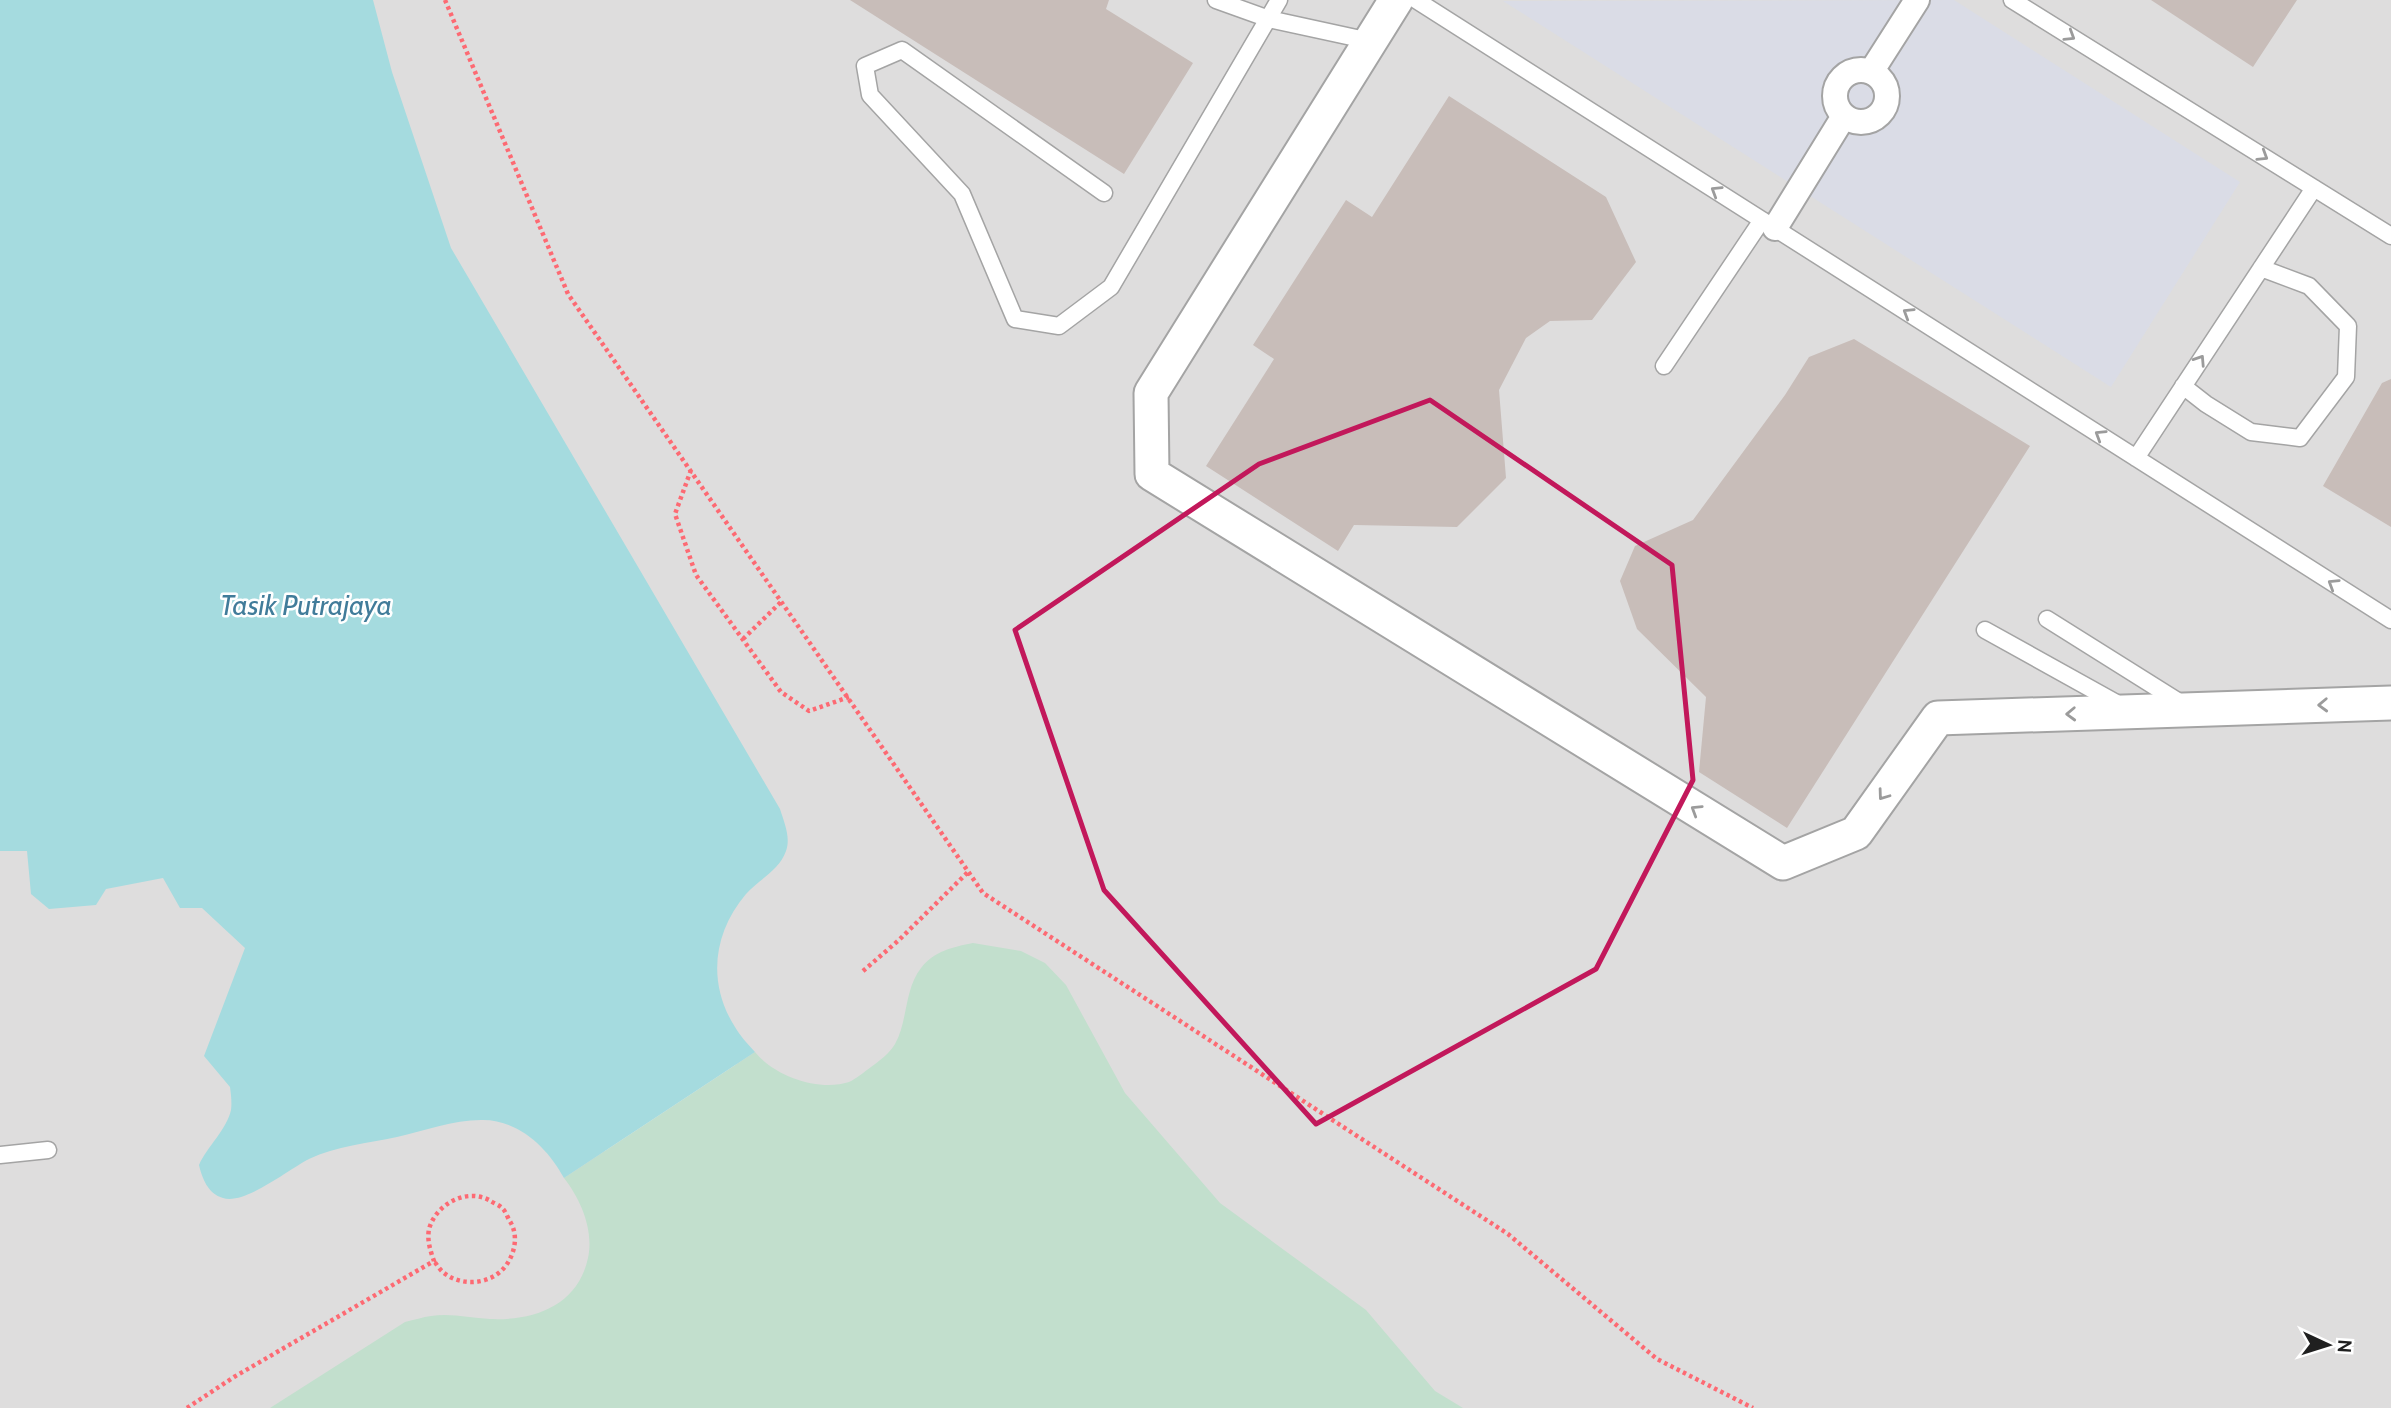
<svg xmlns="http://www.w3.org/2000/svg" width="2391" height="1408" viewBox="0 0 2391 1408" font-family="Cabin,sans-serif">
  <rect width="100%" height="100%" fill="#f0ebe6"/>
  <!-- residential -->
  <path fill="#dedddd" d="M210 0H2391V1408H1116L779 1138 405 492Z
    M0 248 662 1236 640 1408H0Z"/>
  <!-- wetland -->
  <path fill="#c2dfcd" d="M973 943 1021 951 1045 963 1066 985 1125 1093 1220 1203 1366 1310 1435 1391 1463 1408H270L405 1322C414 1320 423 1317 431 1316 451 1313 470 1318 490 1319 535 1321 578 1305 588 1258 594 1230 581 1200 564 1178L755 1052C774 1076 819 1092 849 1082 856 1079 864 1072 871 1067 879 1061 890 1053 895 1044 908 1021 904 990 921 968 934 951 953 947 973 943Z"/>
  <!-- plaza -->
  <path fill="#dadce6" d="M1954 0 2240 182 2111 387 1503 1Z"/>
  <!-- water -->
  <path fill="#a5dbdf" d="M0 0H373L392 72 451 248 780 809C784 822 791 837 786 851 779 871 759 879 746 894 713 933 707 983 735 1027 740 1036 748 1044 755 1052L564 1178C548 1148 518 1119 481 1120 453 1120 424 1131 397 1137 368 1143 336 1146 309 1159 289 1169 245 1205 223 1198 208 1194 202 1178 199 1165 207 1147 227 1129 231 1110 232 1103 231 1094 230 1087L204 1056 245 948 202 908H180L163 878 106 889 96 905 49 909 31 894 27 851H0Z"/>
  <!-- building -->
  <path fill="#c8bdb9" d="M850 0H1109L1106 9 1193 63 1124 174Z
    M2151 0H2297L2253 67Z
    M1449 96 1606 197 1636 262 1592 320 1550 321 1526 338 1499 390 1506 478 1457 527 1354 525 1338 551 1206 466 1274 359 1253 345 1346 200 1372 217Z
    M1854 339 2030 446 1787 828 1699 772 1706 697 1637 629 1620 581 1635 546 1693 520 1785 395 1809 357Z
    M2391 379V527L2323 486 2382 383Z"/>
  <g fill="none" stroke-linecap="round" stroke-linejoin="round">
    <!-- service casing -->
    <g stroke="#a4a4a4" stroke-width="19">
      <path id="service" d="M1216 0 1269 19 1370 41
        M1416 0 2391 620
        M2012 0 2391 236
        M1104 193 902 50 865 66 870 95 962 194 1015 319 1059 326 1111 287 1279 0
        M1664 366 1762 220
        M2183 386 2206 404 2251 432 2300 438 2346 377 2348 326 2309 286 2261 268
        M2136 458 2314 188
        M2047 619 2184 705
        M1985 630 2120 705
        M0 1155 48 1150"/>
    </g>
    <!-- pedestrian casing -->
    <g stroke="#a4a4a4" stroke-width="28">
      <path id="pedestrian" d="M1835 96a26 26 0 1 1 52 0a26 26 0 1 1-52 0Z
        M1871 72 1917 0
        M1775 228 1844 116"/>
    </g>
    <!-- minor casing -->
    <g stroke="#a4a4a4" stroke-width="37">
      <path id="minor" d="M1396 0 1151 393 1152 474 1783 863 1856 833 1938 718 2391 703"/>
    </g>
    <!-- path -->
    <path stroke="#fd6a73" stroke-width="4.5" stroke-dasharray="3.5 3.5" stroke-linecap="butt" d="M445 0 568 294 983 893 1508 1234 1657 1359 1753 1408
      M691 470 675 514 696 575 781 692 809 711 849 697
      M743 639 782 601
      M863 971 899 940 969 871
      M187 1408 234 1377 434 1261C430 1250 427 1240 429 1229 436 1204 466 1188 489 1200 493 1203 500 1205 503 1209 506 1212 508 1219 511 1223 518 1236 515 1252 507 1264 494 1284 463 1288 444 1273 440 1270 437 1265 434 1261"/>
    <!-- service -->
    <use href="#service" stroke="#fff" stroke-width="16"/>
    <!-- pedestrian -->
    <use href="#pedestrian" stroke="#fff" stroke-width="24"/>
    <!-- minor -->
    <use href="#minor" stroke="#fff" stroke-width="33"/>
  </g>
  <!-- one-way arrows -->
  <defs><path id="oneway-chevron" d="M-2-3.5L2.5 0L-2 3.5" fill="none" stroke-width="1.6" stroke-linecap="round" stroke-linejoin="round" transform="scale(1.75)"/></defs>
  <g stroke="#9b9b9b">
    <use href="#oneway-chevron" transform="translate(2070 36) rotate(32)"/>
    <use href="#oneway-chevron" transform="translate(2263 156) rotate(32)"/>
    <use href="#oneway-chevron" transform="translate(1716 191) rotate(-148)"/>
    <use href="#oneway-chevron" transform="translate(1908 313) rotate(-148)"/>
    <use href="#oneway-chevron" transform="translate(2200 360) rotate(-57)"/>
    <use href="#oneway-chevron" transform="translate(2100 435) rotate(-148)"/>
    <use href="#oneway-chevron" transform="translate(2333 584) rotate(-148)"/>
    <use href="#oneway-chevron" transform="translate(2323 705) rotate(178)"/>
    <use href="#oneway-chevron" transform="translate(2071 714) rotate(178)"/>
    <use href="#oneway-chevron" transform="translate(1883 795) rotate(126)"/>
    <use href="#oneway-chevron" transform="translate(1696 810) rotate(-148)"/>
  </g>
  <!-- marked area -->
  <path fill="none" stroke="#c2185b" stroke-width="5" stroke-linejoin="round" d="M1430 400 1672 565 1693 780 1596 969 1316 1124 1104 890 1015 630 1259 464Z"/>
  <g text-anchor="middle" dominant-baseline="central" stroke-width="5" stroke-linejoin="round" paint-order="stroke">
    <!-- water labels -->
    <g font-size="28" font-style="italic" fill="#417c9a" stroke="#fff">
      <text x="306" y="605">Tasik Putrajaya</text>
    </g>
  </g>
  <!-- north arrow -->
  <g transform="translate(2328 1345) rotate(94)" stroke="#ffffff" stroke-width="5" paint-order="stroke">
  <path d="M0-5L12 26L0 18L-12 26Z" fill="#202020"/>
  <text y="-10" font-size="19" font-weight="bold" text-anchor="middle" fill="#202020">N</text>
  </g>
</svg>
